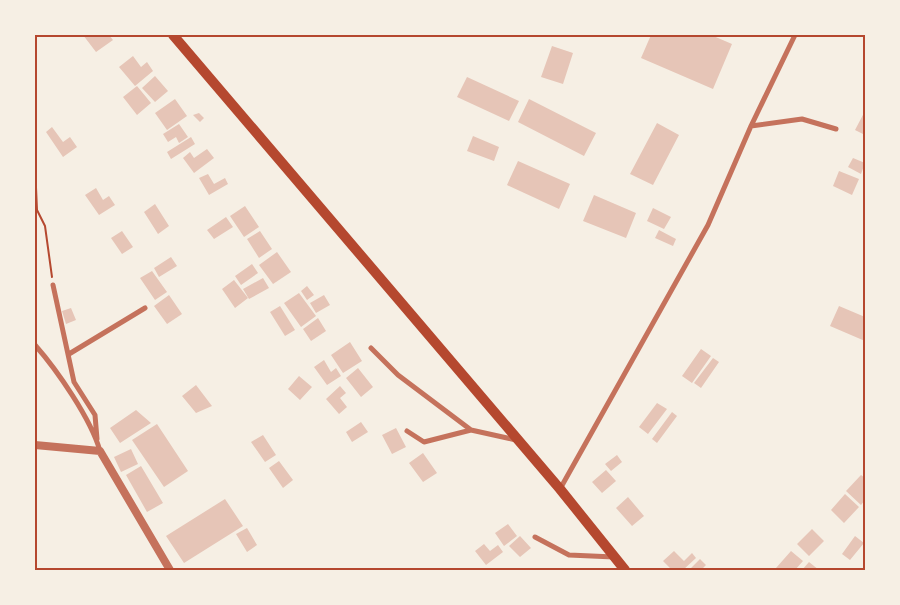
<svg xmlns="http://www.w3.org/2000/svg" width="900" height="605" viewBox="0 0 900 605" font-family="'Noto Sans',sans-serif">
  <rect width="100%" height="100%" fill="#f6efe4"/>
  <!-- building -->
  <path fill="#e6c5b7" d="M83 35H109L113 40 96 52Z
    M651 35H711L732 44 713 89 641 58Z
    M552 46 573 53 563 84 541 77Z
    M133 56 141 67 147 62 153 71 135 86 119 67Z
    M155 76 168 91 155 102 142 88Z
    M467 77 519 101 509 121 457 97Z
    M137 86 151 103 137 115 123 97Z
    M175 99 187 116 167 130 155 113Z
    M529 99 596 133 584 156 518 122Z
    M865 111V135L855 130Z
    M199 113 204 118 200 122 193 115Z
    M657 123 679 135 653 185 630 174Z
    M179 124 188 137 179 143 176 137 168 142 163 134Z
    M52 127 63 142 70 137 77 147 63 157 46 132Z
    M473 136 499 147 494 161 467 151Z
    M191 137 195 144 171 159 167 152Z
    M207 149 214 158 194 173 183 158 190 152 194 158Z
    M853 158 865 163 861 174 848 167Z
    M518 161 570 184 559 209 507 185Z
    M839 171 859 179 852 195 833 186Z
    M208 174 214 184 225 178 228 184 209 195 199 178Z
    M96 188 103 200 109 196 115 205 99 215 85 195Z
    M594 195 636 213 626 238 583 221Z
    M155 204 169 226 158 234 144 212Z
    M245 206 259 227 244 237 230 216Z
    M653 208 671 217 664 229 647 221Z
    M226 217 233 227 214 239 207 230Z
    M659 230 676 239 673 246 655 238Z
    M122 231 133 247 122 254 111 238Z
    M260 231 272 249 259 258 247 239Z
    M277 252 291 272 273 284 259 265Z
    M171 257 177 266 159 277 154 268Z
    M252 264 258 273 241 285 235 276Z
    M152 271 167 292 155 300 140 278Z
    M263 278 269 288 249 299 243 289Z
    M234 280 248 298 235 308 222 289Z
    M307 286 314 295 307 300 301 291Z
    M299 293 316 316 301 327 284 303Z
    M169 295 182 314 167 324 154 306Z
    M324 295 330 305 316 313 310 303Z
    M280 306 295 330 285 336 270 312Z
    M839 306 865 317V341L830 326Z
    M71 308 76 320 66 324 62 311Z
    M318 318 326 331 311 341 303 329Z
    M350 342 362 361 343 373 331 355Z
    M701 349 711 356 692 383 682 376Z
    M713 358 719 362 701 388 694 383Z
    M324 360 331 372 336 368 341 376 327 385 314 367Z
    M358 368 373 387 361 397 346 378Z
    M299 376 312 387 300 400 288 389Z
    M196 385 212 406 196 413 182 396Z
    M340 386 346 393 340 398 347 407 339 414 326 399Z
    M657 403 667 409 648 434 639 427Z
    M136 410 151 423 120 443 110 428Z
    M672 412 677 416 657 443 652 439Z
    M361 422 368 432 352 442 346 432Z
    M157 424 188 471 164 487 132 440Z
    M396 428 406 447 392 454 382 435Z
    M263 435 276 455 265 462 251 442Z
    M131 449 138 464 121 472 114 457Z
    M423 453 437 473 423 482 409 463Z
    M617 455 622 462 611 471 605 464Z
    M279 461 293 480 283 488 269 468Z
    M141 466 163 503 147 512 126 475Z
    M606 470 616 481 602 493 592 482Z
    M861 475 865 478V500L861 505 846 491Z
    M845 494 859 507 844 523 831 510Z
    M628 497 644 516 632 526 616 508Z
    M225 499 243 526 184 563 166 536Z
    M508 524 517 536 504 546 495 533Z
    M247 528 257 545 247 552 236 534Z
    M812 529 824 541 809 556 797 544Z
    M520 536 531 548 520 557 509 546Z
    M855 536 864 543 850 560 842 554Z
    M484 544 490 551 498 545 503 552 486 565 475 551Z
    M674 551 684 561 692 553 696 558 683 570H672L663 561Z
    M791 551 803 561 795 570H779L776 568Z
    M700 559 706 565 701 570H689Z
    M809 562 819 570H802Z"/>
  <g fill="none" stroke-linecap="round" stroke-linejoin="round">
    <!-- path -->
    <path stroke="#b5482f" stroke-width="2" d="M35 165 37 210 45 226 52 277"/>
    <!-- minor -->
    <path stroke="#c5725c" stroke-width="5" d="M751 126 802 119 836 129
      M53 285 74 382 95 415 97 439
      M35 345C57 370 91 419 100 451
      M371 348 398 375 471 430 516 440
      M69 354 145 308
      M407 431 424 442 471 430
      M560 489 708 225 751 126 795 35
      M535 537 569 555 614 557"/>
    <!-- tertiary -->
    <path stroke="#c5725c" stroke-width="8" d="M35 445 100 451 170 570"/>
    <!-- primary -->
    <path stroke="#b5482f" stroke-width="10" d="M173 35 560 489 625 570"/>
  </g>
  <!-- border -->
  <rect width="900" height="605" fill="none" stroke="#f6efe4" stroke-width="72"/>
  <rect x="36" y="36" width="828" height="533" fill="none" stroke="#b5482f" stroke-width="2"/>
</svg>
